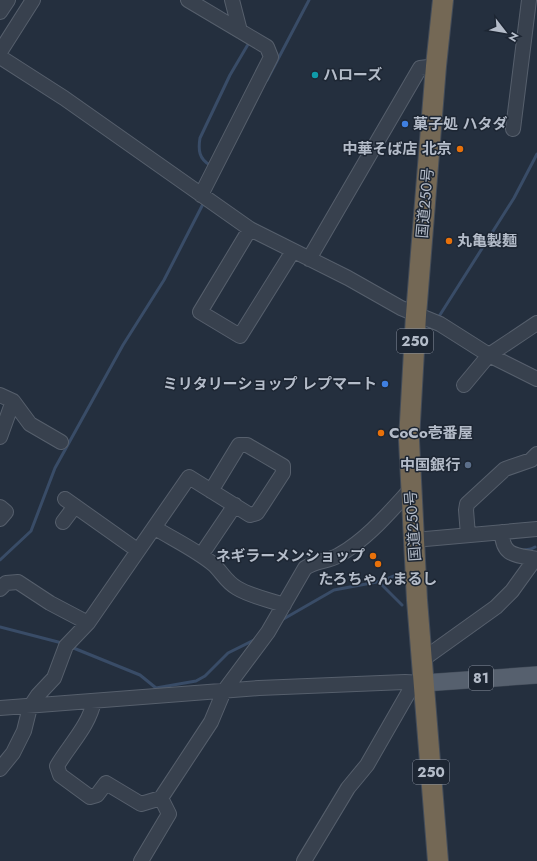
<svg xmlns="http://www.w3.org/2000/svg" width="537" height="861" viewBox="0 0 537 861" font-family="Jost,'Noto Sans JP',sans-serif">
  <rect width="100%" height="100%" fill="#242f3e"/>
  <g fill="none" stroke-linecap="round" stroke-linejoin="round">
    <!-- stream -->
    <path stroke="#394c67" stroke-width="3" d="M267 80 309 0
      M210 165C199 159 198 150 200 138L230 75 250 41
      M438 318 514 198 537 154
      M524 550 531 549 535 547
      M0 560 31 531 55 468 123 345 164 280 203 204
      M379 582 402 605
      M280 621 334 590 382 581 401 573
      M0 627 62 643
      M71 647 140 675 156 688 196 681 205 676 228 653 256 639"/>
    <!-- minor casing -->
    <g stroke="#565f6c" stroke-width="16">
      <path id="minor" d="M188 0 267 47 271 57 201 195
        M232 0 240 31
        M0 12 8 0
        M0 52 33 0
        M0 57 64 98 250 229 348 278 401 308 440 324 489 355 537 379
        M513 129 529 0
        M250 229 200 312 240 336 293 251
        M309 259 420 68 436 66
        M464 385 489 355 537 323
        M0 395 13 401 0 437
        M13 401 30 424 61 442
        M65 499 137 550
        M0 507 6 512 0 519
        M63 522 75 506
        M155 528C173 539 196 550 213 564 222 572 226 582 237 588 250 596 269 600 284 605
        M502 532C502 557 517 555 537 559
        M468 535 466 510 467 504 505 469 531 460 537 454
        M414 540 537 529
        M206 548 235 505
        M0 589 6 583 18 582 50 603 88 623
        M422 660 496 607 512 591 535 559
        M94 701C89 726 70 744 57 766L60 775 90 797 97 795 106 783 141 804 161 798
        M0 708 259 688 405 682 424 683
        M0 769 13 753 24 731 30 707 38 695 54 678 66 646 88 623 189 477 250 515 257 513 283 473V466L247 445H239L211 491
        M141 861 169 814 161 798 211 722 224 691 268 632 305 568C317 560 328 562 339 555 367 539 388 514 410 490
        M304 861 348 788 367 765 414 683"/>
    </g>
    <!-- major casing -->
    <g stroke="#414a57" stroke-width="18">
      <path id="major" d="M424 683 537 675"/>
    </g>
    <!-- highway casing -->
    <g stroke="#434c59" stroke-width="22">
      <path id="highway" d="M438 861 417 600 409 440 416 315 436 66 443 0"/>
    </g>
    <!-- minor -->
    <use href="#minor" stroke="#38414e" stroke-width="14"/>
    <!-- major -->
    <use href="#major" stroke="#56606e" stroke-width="17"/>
    <!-- highway -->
    <use href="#highway" stroke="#746855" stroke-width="20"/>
  </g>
  <!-- markers -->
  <circle fill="#0f9aa8" stroke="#1d2633" stroke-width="1.5" cx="315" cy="75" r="4"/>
  <g fill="#3f7fe0" stroke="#1d2633" stroke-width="1.5">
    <circle cx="405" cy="124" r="4"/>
    <circle cx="385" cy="384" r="4"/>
  </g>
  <g fill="#e8710a" stroke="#1d2633" stroke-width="1.5">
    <circle cx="460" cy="149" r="4"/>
    <circle cx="449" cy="241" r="4"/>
    <circle cx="381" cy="433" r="4"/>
    <circle cx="373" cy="556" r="4"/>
    <circle cx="378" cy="564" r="4"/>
  </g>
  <circle fill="#5c6f8a" stroke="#1d2633" stroke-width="1.5" cx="468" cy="465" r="4"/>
  <g text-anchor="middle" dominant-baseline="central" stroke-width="3" stroke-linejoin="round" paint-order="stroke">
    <!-- shield labels -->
    <g fill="#1d2633" stroke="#878f9c" stroke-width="1">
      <rect x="397" y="329" width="36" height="24" rx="3"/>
      <rect x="469" y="666" width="24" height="24" rx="3"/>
      <rect x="413" y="760" width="36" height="24" rx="3"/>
    </g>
    <g font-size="14" font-weight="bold" fill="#b4bcc9">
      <text x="415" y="341">250</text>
      <text x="481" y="678">81</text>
      <text x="431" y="772">250</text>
    </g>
    <!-- poi labels -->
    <g font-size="15" font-weight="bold" fill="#b4bcc9" stroke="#1d2633" text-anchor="start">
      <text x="323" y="75">ハローズ</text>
      <text x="413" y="124">菓子処 ハタダ</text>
      <text x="452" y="149" text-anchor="end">中華そば店 北京</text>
      <text x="457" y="241">丸亀製麺</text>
      <text x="377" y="384" text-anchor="end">ミリタリーショップ レプマート</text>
      <text x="389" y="433">CoCo壱番屋</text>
      <text x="460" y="465" text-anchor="end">中国銀行</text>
      <text x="365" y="556" text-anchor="end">ネギラーメンショップ</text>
      <text x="378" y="579" text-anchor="middle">たろちゃんまるし</text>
    </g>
    <!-- street labels -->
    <g font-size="15" fill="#b4bcc9" stroke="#1d2633">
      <text transform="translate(425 203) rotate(-85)">国道250号</text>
      <text transform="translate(413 526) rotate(-94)">国道250号</text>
    </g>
  </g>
  <!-- north arrow -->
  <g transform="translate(505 32) rotate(121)" stroke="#1d2633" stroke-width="3" paint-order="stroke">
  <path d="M0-3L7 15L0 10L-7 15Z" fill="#b4bcc9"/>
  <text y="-6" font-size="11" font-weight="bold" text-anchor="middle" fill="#b4bcc9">N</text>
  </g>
</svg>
